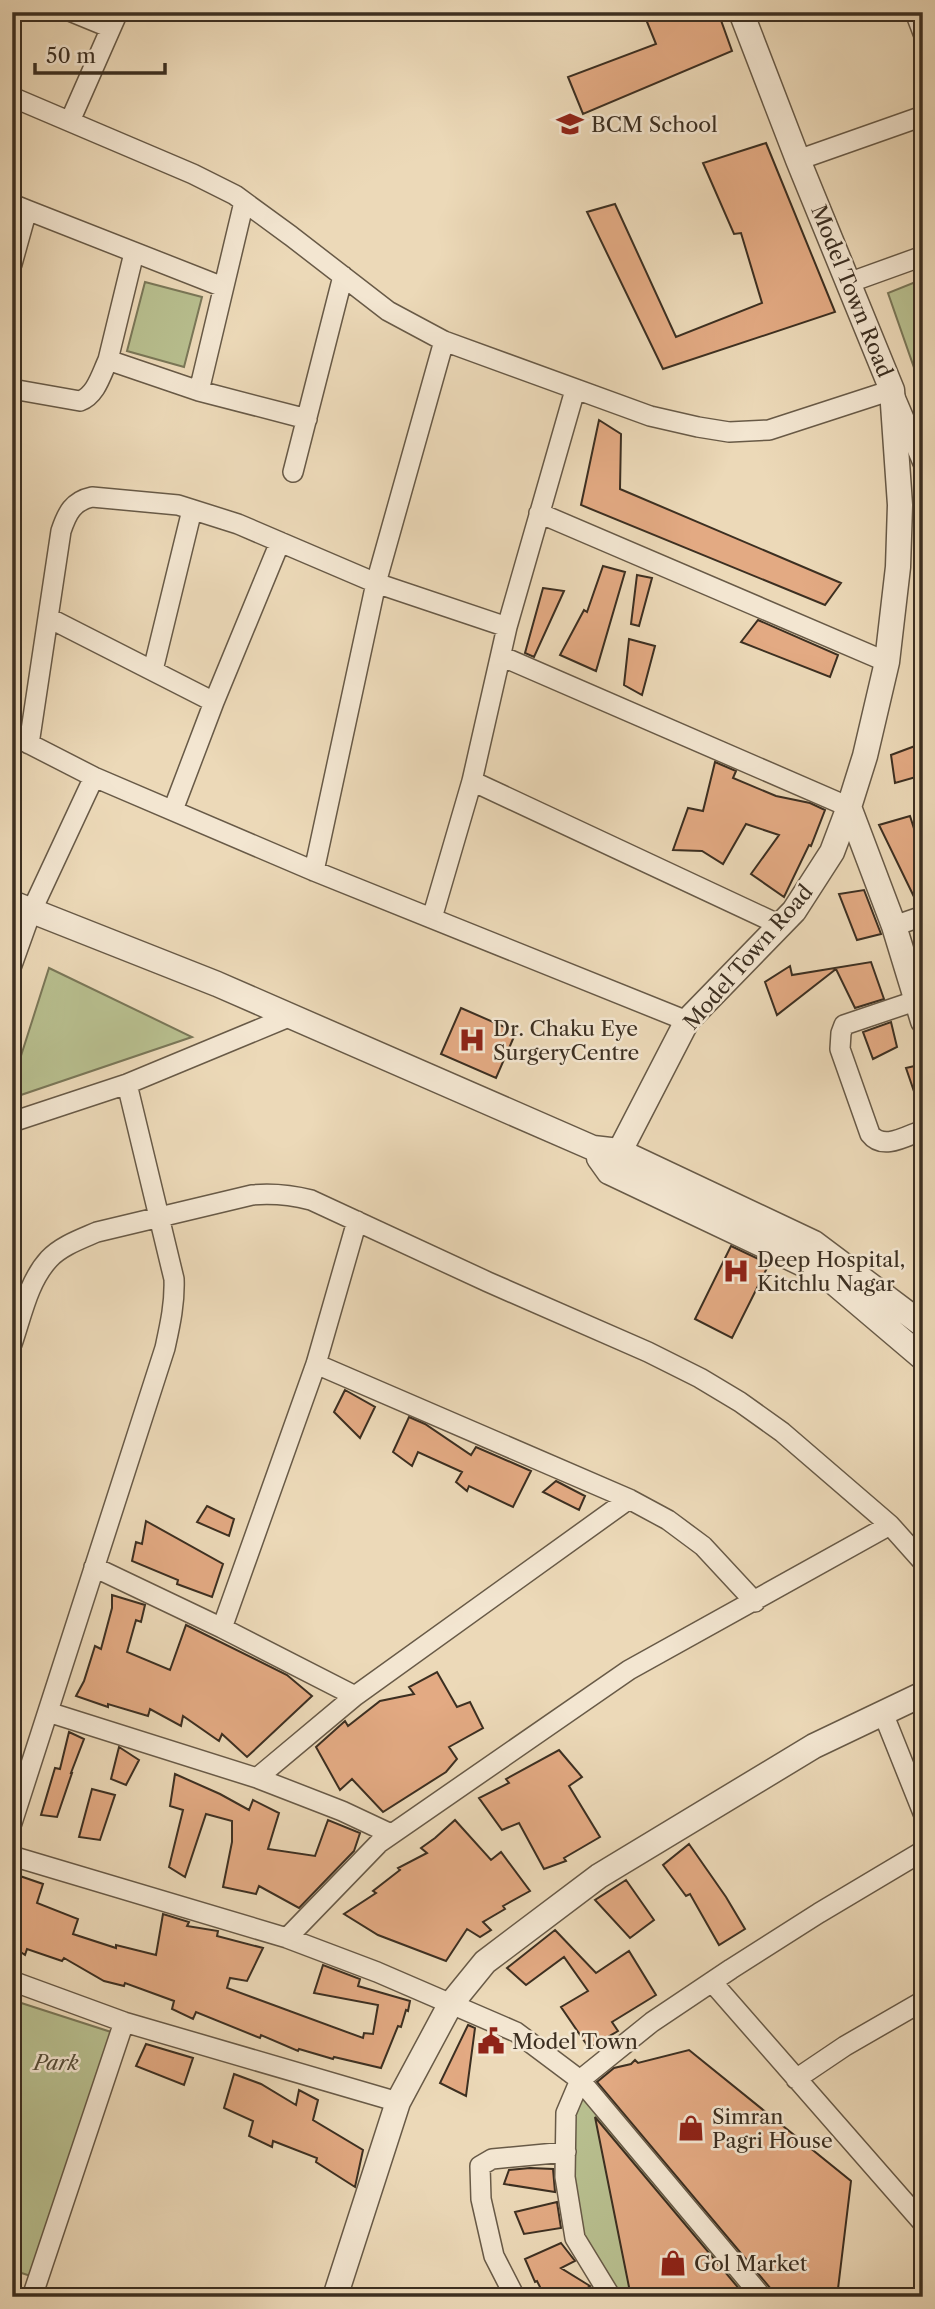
<svg xmlns="http://www.w3.org/2000/svg" width="935" height="2309" viewBox="0 0 935 2309" font-family="'Libre Caslon Text',serif">
  <rect width="100%" height="100%" fill="#ecd9b8"/>
  <filter id="stains"><feTurbulence type="fractalNoise" baseFrequency=".00286" numOctaves="4"/><feColorMatrix values="0 0 0 0 .2 0 0 0 0 .09 0 0 0 0 .02 0 0 0 .5 -.17"/></filter>
  <radialGradient id="worn" r=".72"><stop offset=".6" stop-color="#630" stop-opacity="0"/><stop offset="1" stop-color="#630" stop-opacity=".3"/></radialGradient>
  <!-- green -->
  <path fill="#b8bf8f" stroke="#7a7758" stroke-width="2" d="M923 279V378L918 379 888 293Z
    M145 282 202 297 184 367 127 351Z
    M49 968 192 1037 12 1098V1084Z
    M12 2000 111 2032 37 2278 12 2270Z
    M583 2087 757 2297H616L579 2238 570 2177 571 2113Z"/>
  <!-- building -->
  <path fill="#e3aa83" stroke="#3c2f21" stroke-width="2" d="M643 12H718L732 51 583 114 568 77 656 44Z
    M766 143 835 312 663 369 587 212 615 204 676 337 762 303 741 233 734 234 703 163Z
    M599 420 621 434 620 489 841 583 825 605 581 505Z
    M603 566 625 572 596 671 560 655 584 610 587 612Z
    M637 575 652 578 639 626 631 624Z
    M543 588 564 591 534 657 525 653Z
    M758 620 838 655 830 677 741 642Z
    M629 639 655 646 642 695 624 685Z
    M923 743V775L895 783 891 755Z
    M715 762 736 771 733 778 776 796 810 803 825 810 811 846 809 845 784 897 751 874 779 835 746 824 723 864 702 851 673 850 688 808 703 811Z
    M910 816 923 857V904L918 905 879 825Z
    M864 890 881 934 857 940 839 894Z
    M871 962 884 999 855 1008 836 969 777 1015 765 982 790 966 792 975Z
    M461 1008 516 1032 496 1078 441 1054Z
    M891 1022 897 1047 873 1059 863 1032Z
    M923 1064V1109H920L906 1068Z
    M731 1246 769 1264 732 1338 695 1319Z
    M345 1390 375 1407 360 1438 334 1412Z
    M409 1417 425 1424 471 1455 476 1447 531 1471 513 1507 469 1486 467 1491 456 1482 462 1472 418 1452 412 1466 393 1452Z
    M556 1481 585 1496 579 1510 543 1492Z
    M207 1506 234 1519 229 1536 197 1522Z
    M146 1521 223 1564 212 1597 177 1584 178 1580 132 1561 136 1542 142 1544Z
    M112 1595 145 1605 141 1622 136 1620 127 1652 170 1670 186 1625 287 1675 312 1696 247 1757 222 1734 219 1741 183 1716 181 1726 150 1709 148 1716 108 1704V1707L76 1696 84 1681 95 1646 101 1649 112 1608Z
    M437 1672 457 1707 470 1702 483 1728 449 1747 457 1759 446 1772 383 1812 352 1779 340 1790 316 1747 345 1721 348 1726 380 1701 414 1694 409 1687Z
    M69 1732 84 1739 71 1773H72L57 1817 41 1815 55 1768 60 1769Z
    M119 1747 139 1760 126 1785 111 1779Z
    M559 1750 582 1777 569 1786 600 1837 564 1858 566 1861 544 1869 519 1823 502 1830 479 1798 509 1783 506 1779Z
    M175 1774 220 1794 249 1810 253 1800 279 1813 268 1849 315 1856 328 1820 360 1833 354 1851 299 1908 259 1886 256 1894 223 1887 232 1842V1821L206 1814 185 1877 169 1867 183 1810 170 1806Z
    M92 1789 115 1795 100 1840 79 1837Z
    M455 1820 491 1860 501 1852 530 1891 503 1906 505 1909 483 1922 491 1930 480 1937 467 1929 446 1961 378 1935 344 1914 376 1893 373 1891 400 1870 398 1868 427 1853 421 1848 435 1838Z
    M689 1844 726 1897 745 1929 719 1945 690 1894 686 1896 663 1865Z
    M17 1875 43 1884 37 1903 78 1919 73 1934 116 1948V1945L156 1955 163 1914 189 1922 187 1926 218 1931 217 1936 263 1948 247 1981 230 1978 227 1988 363 2038 364 2033 373 2034 378 2005 314 1993 323 1965 360 1979 358 1986 410 2001 408 2011 406 2010 401 2027 398 2026 381 2068 334 2057 333 2059 299 2049 298 2051 261 2035 260 2038 196 2012 193 2019 172 2009 174 2001 125 1983 124 1986 104 1981 64 1958 62 1961 27 1949 25 1955 12 1946V1918L17 1905 13 1903Z
    M626 1880 654 1920 630 1938 595 1900Z
    M555 1930 596 1973 629 1951 656 1995 612 2022 618 2031 589 2048 561 2007 588 1991 564 1957 526 1985 507 1968Z
    M468 2025 475 2028 466 2096 440 2083Z
    M146 2044 193 2058 184 2085 136 2066Z
    M689 2050 851 2181 837 2297H774L771 2289 597 2082 614 2068 631 2064 635 2060 638 2063Z
    M234 2074 261 2084 296 2105 299 2090 318 2100 313 2120 363 2150 355 2187 316 2162 317 2158 273 2141 272 2147 249 2136 253 2121 224 2108Z
    M595 2117 746 2297H631Z
    M530 2168 553 2169 555 2192 504 2184 509 2170Z
    M557 2202 561 2228 524 2234 515 2212Z
    M561 2243 575 2261 561 2268 590 2286 576 2297H545L537 2281 535 2282 525 2259Z"/>
  <g fill="none" stroke-linecap="round" stroke-linejoin="round">
    <!-- minor casing -->
    <g stroke="#685a47" stroke-width="22">
      <path id="minor" d="M72 12 111 28
        M915 12 923 33
        M12 97 193 174 235 195 291 236 388 311 444 341 650 416 698 427 729 432 769 430 892 390 923 463
        M70 121 118 12
        M798 160 923 116
        M12 204 27 210 12 264
        M27 210 223 287
        M134 253 108 360 199 391 307 419
        M848 283 923 256
        M12 389 80 401C96 395 101 375 108 360
        M199 391 244 202
        M293 472 343 276
        M539 513 887 662
        M49 618 214 702
        M501 656 849 807
        M153 670 192 510
        M12 735 94 777 314 871 687 1021
        M29 744 61 531C67 513 73 501 92 497L178 505 238 524 376 583 507 627
        M472 781 780 925
        M173 810 214 702 280 542
        M314 871 376 583 444 341
        M432 918 472 781 507 627 575 390
        M894 926 923 916
        M12 965 31 912 94 777
        M915 1001 844 1025 841 1033 840 1049 870 1134C883 1151 906 1136 923 1130
        M12 1122 127 1084 291 1016
        M12 1344C22 1315 28 1282 49 1259 61 1246 81 1239 97 1232L252 1195C273 1193 291 1195 311 1200L488 1282 648 1352 700 1378 740 1402 782 1432 890 1525 923 1562
        M316 1364 629 1499 668 1520 703 1546 755 1602
        M222 1628 316 1364 357 1221
        M355 1696 629 1499
        M48 1712 257 1778 355 1696 222 1628 94 1567
        M883 1713 923 1813
        M257 1778 342 1811 391 1834
        M12 1823 165 1348C170 1325 175 1303 174 1279L127 1084
        M12 1856 287 1938 377 1972 516 2032 580 2080 762 2297
        M287 1938 379 1843 629 1670 890 1525
        M12 1981 124 2022 398 2102
        M712 1982 923 2223
        M796 2079 845 2046 923 2001
        M32 2297 124 2022
        M515 2297 494 2256 481 2199 480 2166 492 2159 566 2152
        M611 2297 575 2238 565 2177 566 2113 580 2080 652 2022 731 1969 819 1913 923 1851"/>
    </g>
    <!-- tertiary casing -->
    <g stroke="#685a47" stroke-width="27">
      <path id="tertiary" d="M849 807 894 926 923 1021
        M12 903 217 984 593 1148 619 1151 814 1243 923 1325
        M599 1158 609 1172 824 1274 923 1358
        M609 1172 687 1021 794 911 832 852 849 807 865 756 887 662 898 567 900 505 892 390 798 160 741 12
        M335 2297 398 2102 450 2005 485 1962 599 1876 814 1746 923 1694"/>
    </g>
    <!-- minor -->
    <use href="#minor" stroke="#f3e6d1" stroke-width="19"/>
    <!-- tertiary -->
    <use href="#tertiary" stroke="#f3e6d1" stroke-width="24"/>
  </g>
  <!-- icons -->
  <defs>
    <g id="school-bare" transform="scale(2.1)"><path d="M0-5L7-2L0 1L-7-2ZM-4 1L0 2.5L4 1V4Q0 6-4 4Z" fill="#8f2418" stroke="#f3e6d1" stroke-width="2.5" paint-order="stroke"/></g>
    <g id="hospital-bare" transform="scale(2.1)"><path d="M-5-5h3v3.5h4V-5h3V5h-3V1.5h-4V5h-3Z" fill="#8f2418" stroke="#f3e6d1" stroke-width="2.5" paint-order="stroke"/></g>
    <g id="civic-bare" transform="scale(2.1)"><path d="M-.6-6.5H3V-4.5H.6V-3L4-1V1h2V6H-6V1h2V-1L-.6-3ZM-1.2 2.5V6h2.4V2.5Z" fill="#8f2418" stroke="#f3e6d1" stroke-width="2.5" paint-order="stroke"/></g>
    <g id="shop-bare" transform="scale(2.1)"><path d="M-5-2.5h2.3a2.7 3.5 0 0 1 5.4 0H5L5.5 6h-11ZM-1.5-2.5h3a1.5 2.3 0 0 0-3 0Z" fill="#8f2418" stroke="#f3e6d1" stroke-width="2.5" paint-order="stroke"/></g>
  </defs>
  <g fill-rule="evenodd">
    <use href="#school-bare" x="570" y="124"/>
    <use href="#hospital-bare" x="472" y="1040"/>
    <use href="#hospital-bare" x="736" y="1271"/>
    <use href="#civic-bare" x="491" y="2041"/>
    <use href="#shop-bare" x="691" y="2128"/>
    <use href="#shop-bare" x="673" y="2263"/>
  </g>
  <g text-anchor="middle" dominant-baseline="central" stroke-width="5" stroke-linejoin="round" paint-order="stroke">
    <!-- poi labels -->
    <g font-size="21" fill="#3c2f21" stroke="#f3e6d1" text-anchor="start">
      <text x="591" y="124">BCM School</text>
      <text x="493" y="1028">Dr. Chaku Eye<tspan x="493" dy="24">SurgeryCentre</tspan></text>
      <text x="757" y="1259">Deep Hospital,<tspan x="757" dy="24">Kitchlu Nagar</tspan></text>
      <text x="512" y="2041">Model Town</text>
      <text x="712" y="2116">Simran<tspan x="712" dy="24">Pagri House</tspan></text>
      <text x="694" y="2263">Gol Market</text>
    </g>
    <!-- street labels -->
    <g font-size="21" fill="#3c2f21" stroke="#f3e6d1">
      <text transform="translate(852 291) rotate(68)">Model Town Road</text>
      <text transform="translate(748 957) rotate(-49)">Model Town Road</text>
    </g>
    <!-- park labels -->
    <g font-size="21" font-style="italic" fill="#554c37" stroke="#f3e6d1">
      <text x="56" y="2062">Park</text>
    </g>
  </g>
  <!-- margin -->
  <rect width="935" height="2309" fill="none" stroke="#ecd9b8" stroke-width="42"/>
  <rect x="14" y="14" width="907" height="2281" fill="none" stroke="#3c2f21" stroke-width="3.5"/>
  <rect x="21" y="21" width="893" height="2267" fill="none" stroke="#3c2f21" stroke-width="2"/>
  <!-- scale -->
  <path d="M35 63v10h130v-10" fill="none" stroke="#3c2f21" stroke-width="3.5"/>
  <text x="46" y="63" font-size="21" fill="#3c2f21" stroke="#f3e6d1" stroke-width="5" paint-order="stroke">50 m</text>
  <rect width="100%" height="100%" filter="url(#stains)"/>
  <rect width="100%" height="100%" fill="url(#worn)"/>
</svg>
